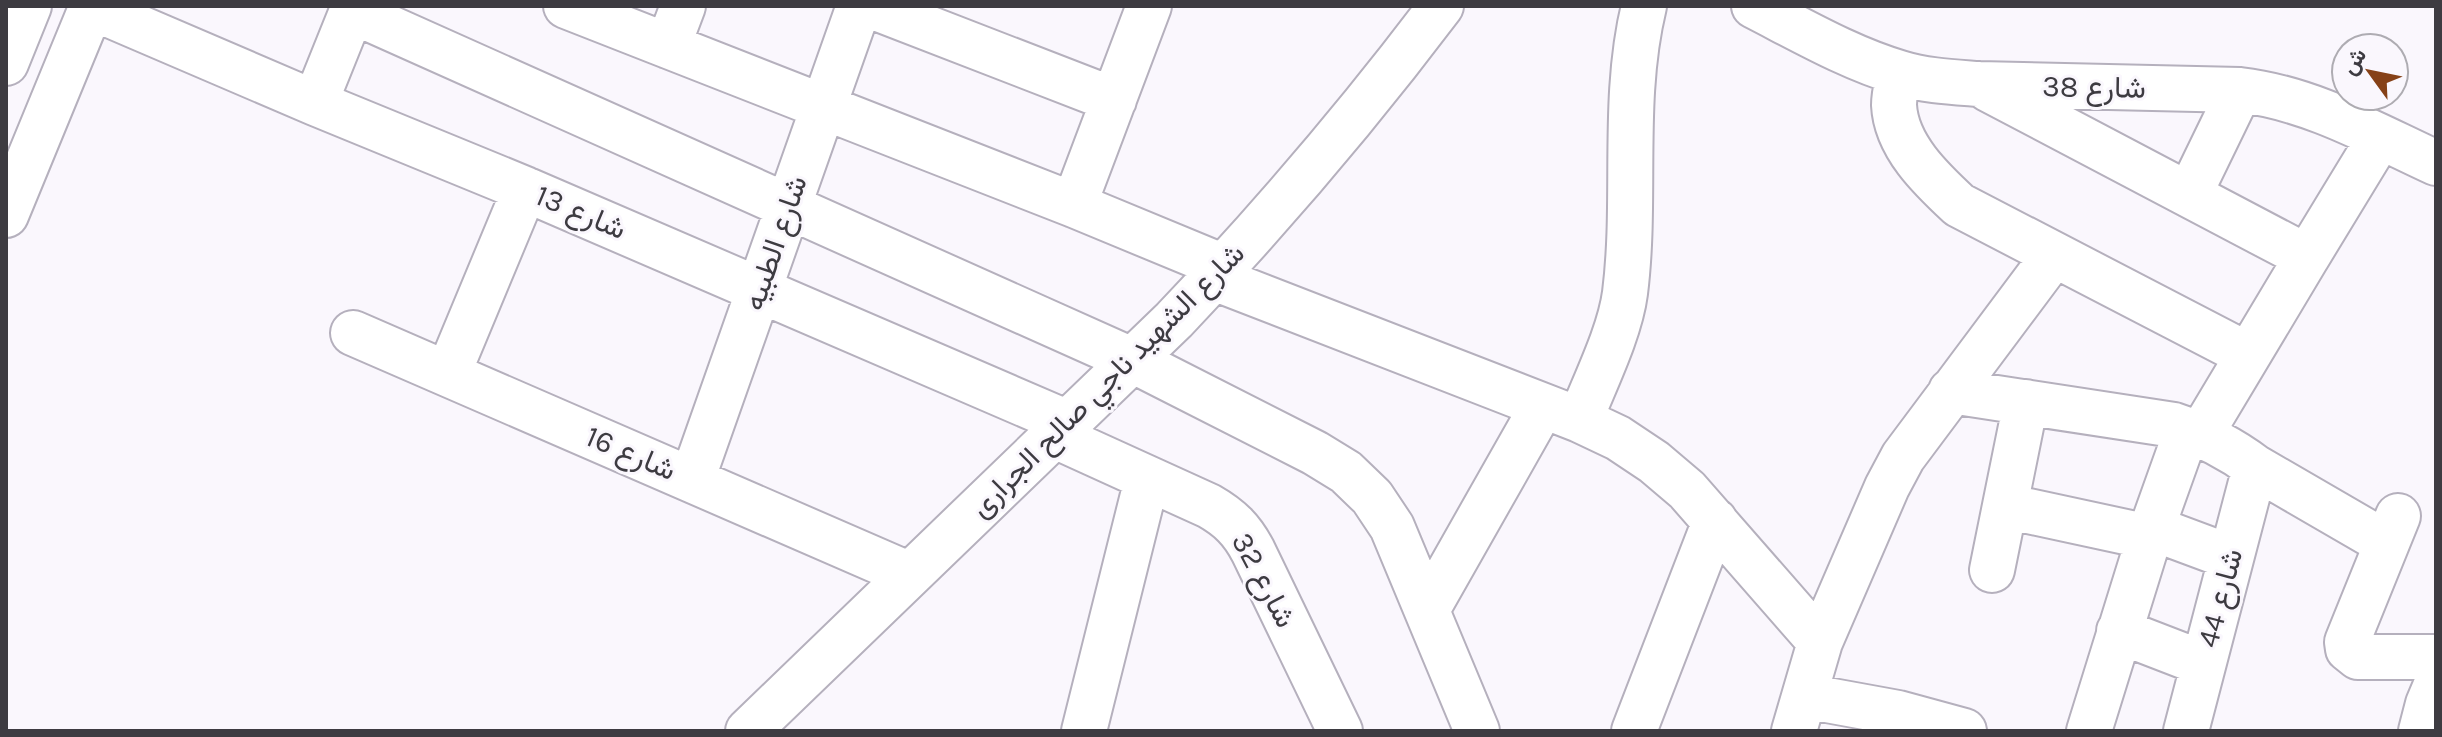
<svg xmlns="http://www.w3.org/2000/svg" width="2442" height="737" viewBox="0 0 2442 737" font-family="Karla,Vazirmatn,sans-serif">
  <rect width="100%" height="100%" fill="#faf7fd"/>
  <g fill="none" stroke-linecap="round" stroke-linejoin="round">
    <!-- minor casing -->
    <g stroke="#b5b0bd" stroke-width="48">
      <path id="minor" d="M566 6 1074 205 1224 267
        M871 6 1114 100
        M1754 6C1801 30 1849 58 1900 73 1926 81 1952 82 1979 84L2240 90C2310 98 2373 134 2436 163
        M91 7 315 103 525 189 1068 423
        M352 11 1134 361 1315 453 1346 472 1372 497 1392 527 1477 731
        M668 46 683 6
        M6 63 29 6
        M1899 73C1897 83 1894 94 1894 105 1896 146 1931 179 1959 205L2248 355
        M1988 89 2307 257 2380 137
        M315 103 354 6
        M2189 195 2240 90
        M1074 205 1149 6
        M6 215 92 6
        M1214 278 1580 420 1618 438 1654 462 1687 490 1820 642
        M353 333 908 574
        M448 374 525 189
        M1951 391 2174 425C2204 435 2230 448 2255 467L2386 543
        M1580 420C1595 382 1620 332 1625 293 1637 198 1621 100 1644 6
        M2201 434 2307 257
        M1055 436 1209 506C1230 518 1242 530 1253 551L1340 731
        M692 480 859 6
        M2005 506 2149 537
        M2398 516 2347 642 2348 649 2358 657H2436
        M2152 528 2230 557
        M1992 570 2026 402
        M1427 610 1542 407
        M2119 631 2202 663
        M1805 696 1898 713 1964 731
        M748 731 1174 320C1269 220 1358 116 1441 6
        M1084 731 1147 479
        M1634 731 1715 521
        M1794 731 1820 642 1887 487 1903 457 2054 255
        M2089 731 2152 528 2187 430
        M2186 731 2255 467
        M2421 731 2428 704 2436 685"/>
    </g>
    <!-- minor -->
    <use href="#minor" stroke="#fff" stroke-width="44"/>
  </g>
  <g text-anchor="middle" dominant-baseline="central" stroke-width="6" stroke-linejoin="round" paint-order="stroke">
    <!-- street labels -->
    <g font-size="30" fill="#3d3b41" stroke="#faf7fd">
      <text transform="translate(2094 87) rotate(1)">شارع 38</text>
      <text transform="translate(581 212) rotate(23)">شارع 13</text>
      <text transform="translate(775 243) rotate(-71)">شارع الطبيه</text>
      <text transform="translate(1107 380) rotate(-45)">شارع الشهيد ناجي صالح الجرارى</text>
      <text transform="translate(631 453) rotate(23)">شارع 16</text>
      <text transform="translate(1264 580) rotate(62)">شارع 32</text>
      <text transform="translate(2220 598) rotate(-75)">شارع 44</text>
    </g>
  </g>
  <!-- border -->
  <rect width="2442" height="737" fill="none" stroke="#3d3b41" stroke-width="16"/>
  <!-- north arrow -->
  <g transform="translate(2370 72) rotate(303)"><circle r="38" fill="#faf7fd" stroke="#aeacb2" stroke-width="2"/>
  <path d="M0-6L14 30L0 20L-14 30Z" fill="#864117"/>
  <text y="-12" font-size="22" font-weight="bold" text-anchor="middle" fill="#3d3b41">ش</text>
  </g>
</svg>
